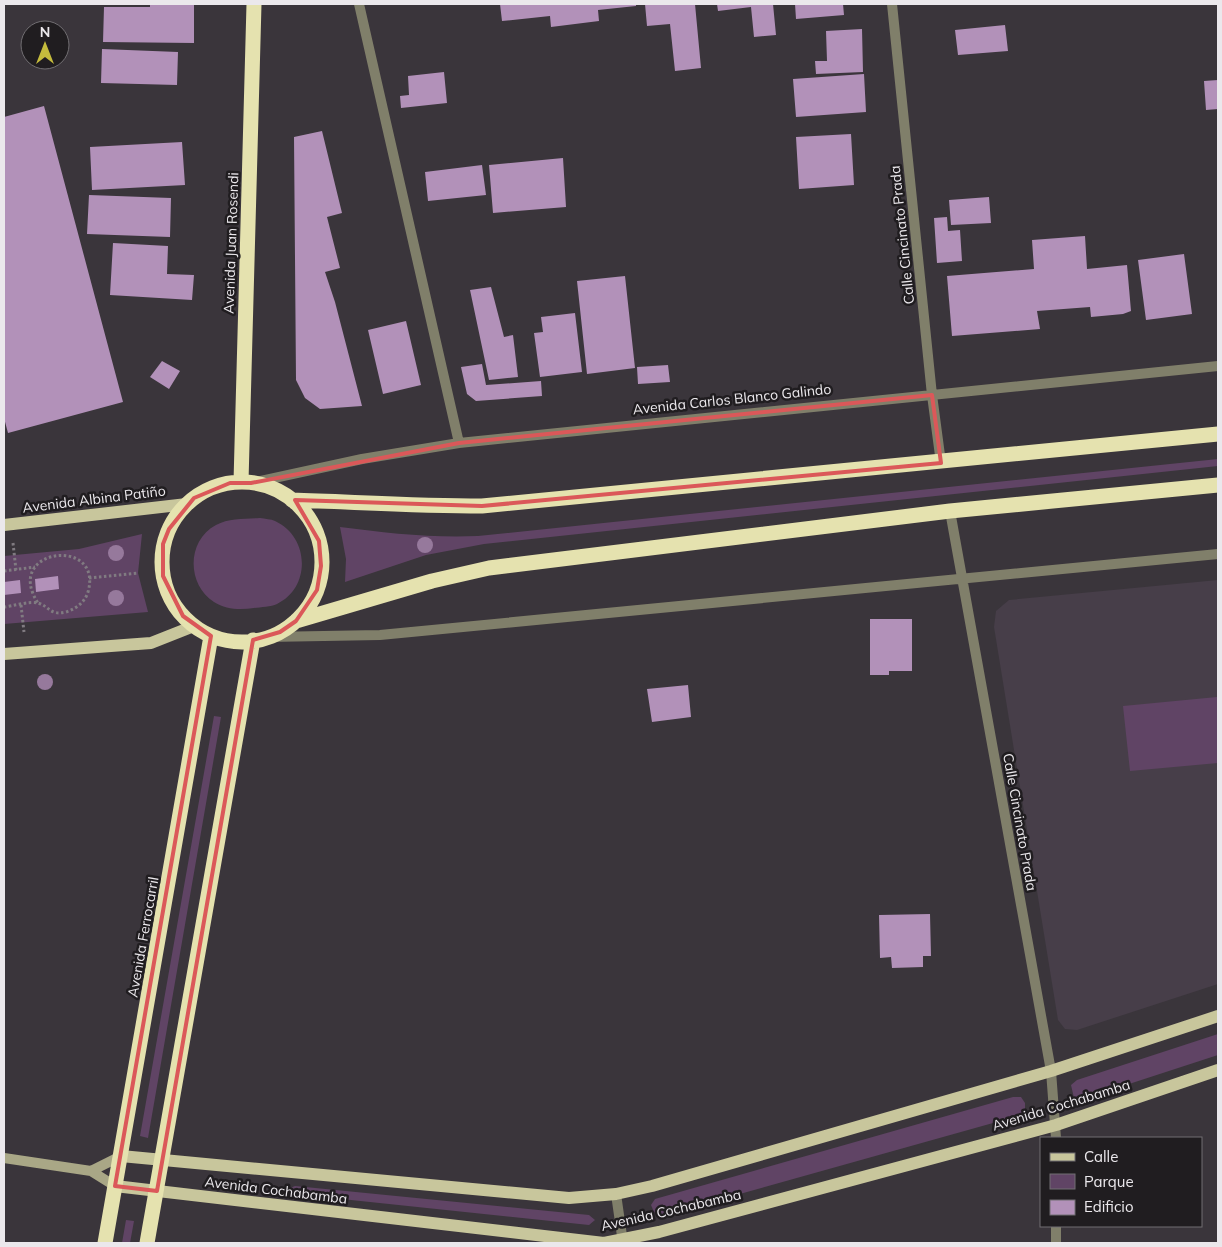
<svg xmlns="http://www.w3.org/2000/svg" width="1222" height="1247" viewBox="0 0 1222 1247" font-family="Mulish,sans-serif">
  <rect width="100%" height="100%" fill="#3a353b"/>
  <!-- built -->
  <path fill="#473e49" d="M1218 580V984L1077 1030 1065 1029 1058 1020 994 627 996 611 1009 600Z"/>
  <!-- green -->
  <path fill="#604465" d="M1218 459V466L484 544 426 555 345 582 346 559 340 527C386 533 431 538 478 536Z
    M260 518C265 519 271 519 275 521 310 537 311 588 277 604 271 607 261 607 254 608 241 610 226 610 214 602 187 585 186 541 216 525 229 518 245 519 260 518Z
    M142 534 138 573 148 612 4 624V556L79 549Z
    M1217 697 1218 763 1130 771 1123 706Z
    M214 716 221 717 148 1138 140 1136Z
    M1218 1034V1055L1083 1099 1074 1098 1071 1085 1077 1080Z
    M1013 1097H1021L1025 1103V1111L1018 1116 661 1216 654 1212 651 1205 655 1199Z
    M295 1186 589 1215 595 1220 589 1225 294 1194 288 1189Z
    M126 1220 134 1221 130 1243H122Z"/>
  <!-- building -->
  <path fill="#b291b9" d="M150 4H194V43L103 42 104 7H150Z
    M500 4H636V6L598 10 599 21 551 27 550 16 502 21Z
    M645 4H695L701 68 675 71 670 24 647 26Z
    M717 4H773L776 35 754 37 751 7 718 11Z
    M795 4H843L844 15 796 19Z
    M1005 25 1008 51 958 55 955 30Z
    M862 29 863 72 816 74 815 61H827L826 31Z
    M102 49 178 52 177 85 101 83Z
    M444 72 447 103 401 108 400 96 409 95 408 76Z
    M864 74 866 112 796 117 793 79Z
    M1218 80V109L1206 110 1204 81Z
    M44 106 123 402 8 433 4 418V117Z
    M322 131 342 213 327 217 340 268 325 272 335 302 362 406 320 409 305 398 296 380 294 137Z
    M851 134 854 185 799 189 796 137Z
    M182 142 185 185 92 190 90 147Z
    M563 158 566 207 493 213 489 165Z
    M482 165 486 195 428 201 425 172Z
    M89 195 171 198 170 237 87 234Z
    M989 197 991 223 951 225 949 200Z
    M947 217 948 231 960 230 962 261 937 263 934 218Z
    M1085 236 1087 269 1127 265 1131 311 1123 314 1091 317 1090 307 1037 311 1040 329 952 336 947 276 1034 269 1032 240Z
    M113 243 168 246 167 274 194 275 192 300 110 295Z
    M1184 254 1192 314 1146 320 1138 260Z
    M625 276 635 368 587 374 577 281Z
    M491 287 504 337 513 335 518 377 489 380 470 290Z
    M575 313 582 372 540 377 534 333 543 332 541 317Z
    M406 321 421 385 383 394 368 330Z
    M162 361 180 371 169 389 150 377Z
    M482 364 486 385 541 381 542 396 476 401 467 394 461 367Z
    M668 365 670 382 638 384 637 367Z
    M58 576 59 589 36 592 35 579Z
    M20 580 21 593 4 595V582Z
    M870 619H912V671H889V675H870Z
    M688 685 691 717 652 722 647 689Z
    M930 914 931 956H923V967L892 968 891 957 880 958 879 915Z"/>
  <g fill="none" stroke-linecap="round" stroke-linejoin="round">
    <!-- path -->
    <path stroke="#807b81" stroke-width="3" stroke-dasharray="2.5 2.5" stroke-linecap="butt" d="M13 543 16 570
      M4 571 35 567
      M89 578 138 573
      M21 605 24 632
      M4 607C13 606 29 601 38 603 49 606 50 616 66 612 76 609 85 602 88 592 104 536 2 548 38 603"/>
    <!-- street -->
    <path stroke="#807f6a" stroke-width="10" d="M359 4 459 443
      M892 4 932 395 941 463
      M251 483 362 459 459 443 1218 366
      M950 511 1051 1071 1056 1138
      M267 637 380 635 1218 554
      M616 1194 623 1243
      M1056 1226V1243"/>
    <!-- secondary -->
    <path stroke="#a9a786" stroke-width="10" d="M4 1158 91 1171 115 1186
      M91 1171 121 1156"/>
    <!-- primary -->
    <path stroke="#c8c69c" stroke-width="12" d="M4 525 187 504
      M4 654 151 643 194 626
      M121 1156 569 1198 616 1194 652 1186 1051 1071 1218 1016
      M115 1186 604 1243 659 1232 1056 1125 1218 1070"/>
    <!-- highway -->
    <path stroke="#e5e2af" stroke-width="15" d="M241 482 254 4
      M162 562a80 80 0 1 1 160 0a80 80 0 1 1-160 0Z
      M292 500C355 502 418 506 482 506L1218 434
      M296 621 432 581 489 568 950 511 1218 485
      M105 1243 211 636
      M147 1243 253 640"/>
  </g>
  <!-- trees -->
  <g fill="#96799c">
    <circle cx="425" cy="545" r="8"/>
    <circle cx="116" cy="553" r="8"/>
    <circle cx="116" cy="598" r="8"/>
    <circle cx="45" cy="682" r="8"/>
  </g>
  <!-- marked area -->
  <path fill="none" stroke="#db5859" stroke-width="4" stroke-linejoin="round" d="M932 395 941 463 482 506 295 500 319 541 321 566 317 590 296 621 280 632 253 640 157 1191 115 1186 211 636 183 616 163 576V544L169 529 194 498 230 483H251L459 443Z"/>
  <g text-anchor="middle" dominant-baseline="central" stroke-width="5" stroke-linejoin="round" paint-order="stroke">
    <!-- street labels -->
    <g font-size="14" fill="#ebe8ec" stroke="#201d20">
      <text transform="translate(902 235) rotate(-96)">Calle Cincinato Prada</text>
      <text transform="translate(231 243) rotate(-88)">Avenida Juan Rosendi</text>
      <text transform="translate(732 399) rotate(-6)">Avenida Carlos Blanco Galindo</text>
      <text transform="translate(94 499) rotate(-7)">Avenida Albina Patiño</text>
      <text transform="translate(1020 822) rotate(80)">Calle Cincinato Prada</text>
      <text transform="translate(143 937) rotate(-80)">Avenida Ferrocarril</text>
      <text transform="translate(1061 1105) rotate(-17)">Avenida Cochabamba</text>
      <text transform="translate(276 1190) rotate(7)">Avenida Cochabamba</text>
      <text transform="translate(671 1210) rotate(-13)">Avenida Cochabamba</text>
    </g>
  </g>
  <!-- border -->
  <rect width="1222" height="1247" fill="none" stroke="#ebe8ec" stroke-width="10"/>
  <!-- legend -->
  <rect x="1040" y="1137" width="162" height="90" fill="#201d20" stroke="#716e72"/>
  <rect x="1050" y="1153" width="25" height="8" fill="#c8c69c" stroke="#716e72"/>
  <text x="1084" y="1162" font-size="15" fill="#ebe8ec">Calle</text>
  <rect x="1050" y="1174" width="25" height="15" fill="#604465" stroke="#716e72"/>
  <text x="1084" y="1187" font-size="15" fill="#ebe8ec">Parque</text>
  <rect x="1050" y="1200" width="25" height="15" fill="#b291b9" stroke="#716e72"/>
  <text x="1084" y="1212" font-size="15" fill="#ebe8ec">Edificio</text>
  <!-- north arrow -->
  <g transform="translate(45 45)"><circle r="24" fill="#201d20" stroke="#716e72"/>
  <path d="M0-4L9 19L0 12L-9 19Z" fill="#c5bc3d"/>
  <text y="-8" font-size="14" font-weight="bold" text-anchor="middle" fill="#ebe8ec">N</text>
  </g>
</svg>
